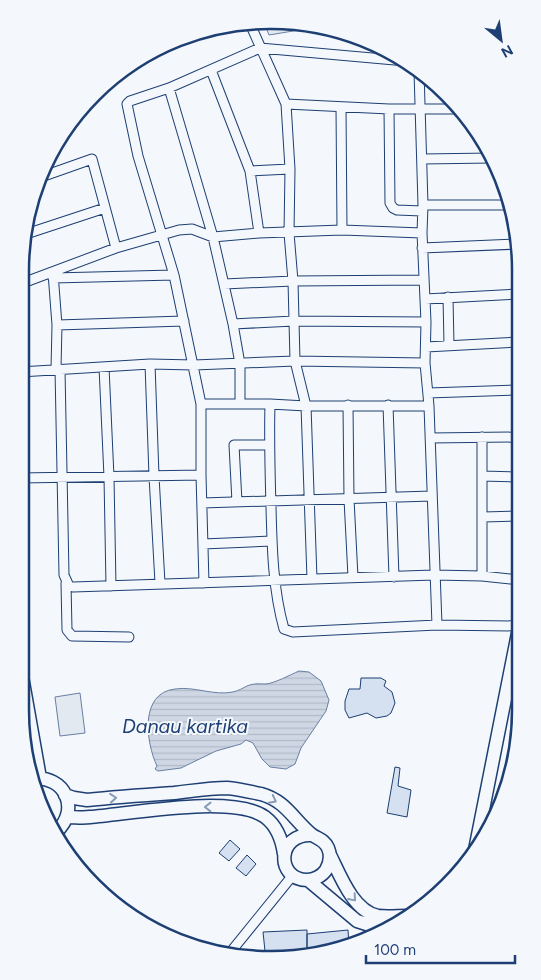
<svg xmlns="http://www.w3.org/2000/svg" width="541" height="980" viewBox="0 0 541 980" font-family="Figtree,sans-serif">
  <defs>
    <pattern id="water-rules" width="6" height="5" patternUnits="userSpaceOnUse" patternTransform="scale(1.25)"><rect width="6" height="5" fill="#cfd7e4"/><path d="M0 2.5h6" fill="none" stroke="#b1bac7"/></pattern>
  </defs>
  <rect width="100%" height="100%" fill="#f4f7fb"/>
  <!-- grass -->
  <path fill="#e3e9f0" stroke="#687fa3" d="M303 22 317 27 269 35 265 25Z
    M80 693 85 733 60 736 55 697Z"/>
  <!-- water -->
  <path fill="url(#water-rules)" stroke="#687fa3" d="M299 671 309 672 321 681 329 700 326 711 301 748 295 764 286 769 270 767 262 759 253 743 246 740 241 744 216 751 181 768 158 771 155 769 157 766C146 743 139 693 175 689 194 686 214 696 233 692 238 691 243 688 247 686 254 683 260 684 266 684 275 683 290 675 299 671Z"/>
  <!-- building -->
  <path fill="#d5e0f0" stroke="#1d3f73" d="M361 678H381L386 681 384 686 392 692 395 703 391 713 387 716 376 718 367 713 349 718 345 710V701L349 689H360Z
    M395 767 400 768 398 786 411 790 407 817 387 813Z
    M230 840 240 849 229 861 219 853Z
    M247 855 256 864 246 876 236 868Z
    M307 930V953L265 951 263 932Z
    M348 930 349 945 316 953H307V934Z
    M364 937V941L351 944V938Z"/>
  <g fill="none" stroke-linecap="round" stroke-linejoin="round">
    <!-- street casing -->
    <g stroke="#1d3f73" stroke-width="11">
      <path id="street" d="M251 26 286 104 290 169 289 233 293 281 295 361 306 406 312 579
        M211 70 250 171 259 233
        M419 71 423 205 422 233 426 322 425 363 429 406 437 625
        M169 88 213 237 233 324 240 364V403
        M286 104 389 109H459
        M341 107 342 230
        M389 109 390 203 393 208 397 210 422 211
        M422 159 492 158
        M250 171 290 169
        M41 177 92 159 116 248
        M423 205H511
        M24 231 26 234 105 208
        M422 248 519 244
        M53 273 57 325 56 369
        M53 278 174 275
        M20 284 116 248 179 230 192 229 213 237 259 233 342 230 422 233
        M224 284 293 281 424 280
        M448 297 449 345
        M425 299 519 294
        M233 324 294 321 426 322
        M57 325 184 321
        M426 347 519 342
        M150 364 154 476 160 583
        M104 367 109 477 111 586
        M60 369 64 575 69 586 73 587 434 575 482 576 520 580
        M20 372 150 364 194 365 295 361 425 363
        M428 393 519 390
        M201 404H270L306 406H429
        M270 404C269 438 270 473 271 507 272 548 273 590 284 629L293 632 437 625 520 626
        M348 405 349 499 353 577
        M388 405 394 577
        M482 437V576
        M430 438 520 437
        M482 476 520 477
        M20 478 201 475
        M237 502 234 445H268
        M202 503 432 496
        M483 517 520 516
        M203 544 272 541
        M66 583 67 630 72 636 129 637
        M204 583 201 475V404L174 275 138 156 127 104 130 101 169 88 260 48 406 61
        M229 954 293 875"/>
    </g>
    <!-- secondary casing -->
    <g stroke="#1d3f73" stroke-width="15">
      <path id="secondary" d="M20 665 40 778
        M32 779C65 774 81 810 56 832
        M65 795 74 798 87 800C116 797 145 795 174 793 192 791 210 788 227 788 238 789 251 792 261 794 286 801 293 819 311 834 317 839 324 839 328 848 331 855 330 863 326 870 322 876 314 880 307 880 275 879 277 833 312 835
        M67 817C75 817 83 818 90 817 130 814 233 794 265 817 277 826 282 840 284 854
        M475 850 520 623
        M330 855C340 875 353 911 378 916 387 917 398 916 407 916
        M308 880 357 921 376 927H388"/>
    </g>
    <!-- street -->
    <use href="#street" stroke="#f4f7fb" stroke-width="9"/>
    <!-- secondary -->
    <use href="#secondary" stroke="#f4f7fb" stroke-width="12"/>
  </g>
  <!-- one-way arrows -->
  <defs><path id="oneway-chevron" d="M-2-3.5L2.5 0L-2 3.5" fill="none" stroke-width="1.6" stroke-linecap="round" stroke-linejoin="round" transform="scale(1.25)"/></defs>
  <g stroke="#889bb7">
    <use href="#oneway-chevron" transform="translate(113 798) rotate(-5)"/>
    <use href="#oneway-chevron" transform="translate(273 800) rotate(27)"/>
    <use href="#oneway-chevron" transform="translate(208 807) rotate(-180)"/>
    <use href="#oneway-chevron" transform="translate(353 898) rotate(49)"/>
  </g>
  <g text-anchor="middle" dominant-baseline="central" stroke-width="4" stroke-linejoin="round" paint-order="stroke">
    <!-- water labels -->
    <g font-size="20" font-style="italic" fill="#1d3f73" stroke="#f4f7fb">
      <text x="185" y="726">Danau kartika</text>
    </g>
  </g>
  <!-- crop -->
  <path d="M0 0H541V980H0ZM270 29H271A241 241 0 0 1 512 270V710A241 241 0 0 1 271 951H270A241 241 0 0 1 29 710V270A241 241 0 0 1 270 29Z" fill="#f4f7fb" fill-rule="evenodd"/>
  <path fill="none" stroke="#1d3f73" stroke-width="2.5" d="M270 29H271A241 241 0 0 1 512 270V710A241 241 0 0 1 271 951H270A241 241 0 0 1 29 710V270A241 241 0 0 1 270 29Z"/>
  <!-- north arrow -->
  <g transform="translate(501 40) rotate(151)" stroke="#f4f7fb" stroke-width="4" paint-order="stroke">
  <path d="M0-4L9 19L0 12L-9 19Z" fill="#1d3f73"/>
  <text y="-8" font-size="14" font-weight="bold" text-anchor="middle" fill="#1d3f73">N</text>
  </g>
  <!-- scale -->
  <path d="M366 955v8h149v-8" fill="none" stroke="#1d3f73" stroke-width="2.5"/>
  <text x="374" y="955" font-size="15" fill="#1d3f73" stroke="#f4f7fb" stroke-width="4" paint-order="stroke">100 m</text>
</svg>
